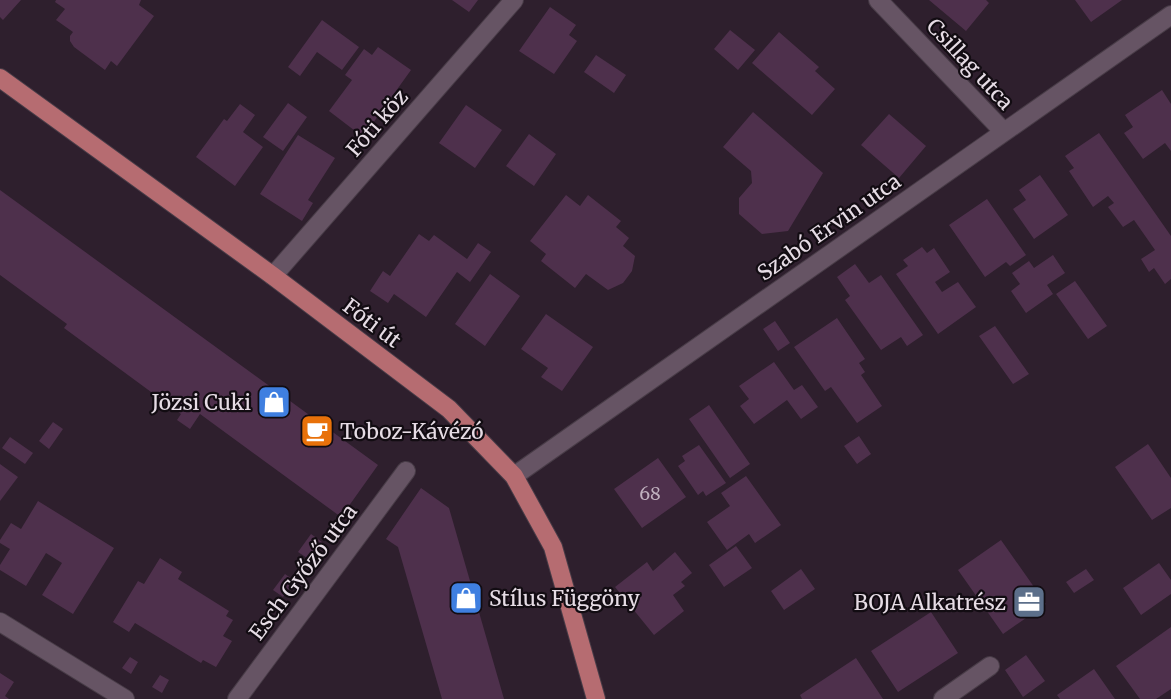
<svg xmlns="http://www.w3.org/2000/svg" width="1171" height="699" viewBox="0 0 1171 699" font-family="Merriweather,serif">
  <rect width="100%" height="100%" fill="#2e1f2d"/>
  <!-- building -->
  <path fill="#4e304c" d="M0 0H21L3 20 0 17Z
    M56 0H141L139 5 154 16 117 66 111 61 105 70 74 47 70 41V36L73 32 56 20 65 9 55 2Z
    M452 0H478L469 12Z
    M929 0H986L989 3 966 31Z
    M1075 0H1122L1091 22Z
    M550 7 576 25 569 35 577 41 554 74 519 51Z
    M322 20 359 47 342 70 317 52 300 76 288 67Z
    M730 30 755 50 738 70 714 49Z
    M779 32 819 67 815 71 835 89 812 115 752 63Z
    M378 47 411 70 363 137 329 111 352 80 345 75 364 49 372 55Z
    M596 55 626 75 614 93 584 72Z
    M1162 90 1171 104V151L1165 143 1143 159 1124 133 1133 127 1125 115Z
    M288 103 307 117 283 151 263 137Z
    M240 104 255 115 243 132 263 147 235 186 196 157 224 119 227 121Z
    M466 105 502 130 475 168 439 143Z
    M753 112 823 173 788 231 762 234 739 214V198L752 183 751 171 723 147Z
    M889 114 926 146 899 178 861 145Z
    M1099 133 1171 236V279L1165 284 1154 268 1149 272 1141 259 1155 250 1134 220 1123 227 1108 207 1114 203 1108 196 1093 207 1069 171 1074 168 1065 156Z
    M529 134 556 154 534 186 506 166Z
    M298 135 335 158 308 200 313 203 302 221 260 194Z
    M1040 175 1068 215 1034 239 1013 209 1026 200 1019 190Z
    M0 190 378 465 341 517 200 414 190 429 177 420 181 414 64 328 67 324 0 275Z
    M566 195 580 206 588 195 621 221 616 227 629 238 623 246 635 256 632 271 623 283 608 290 586 274 575 288 541 261 546 254 530 241Z
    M987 199 1026 255 1010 266 1006 262 985 277 949 225Z
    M419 234 429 241 434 235 467 259 478 243 491 252 470 282 457 272 426 317 394 294 388 303 370 291 383 271 390 276Z
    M922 247 927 253 934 248 950 272 935 282 942 292 958 282 976 307 938 334 896 274 908 266 903 260Z
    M1053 255 1065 273 1047 285 1053 294 1026 313 1011 291 1020 284 1012 273 1029 261 1034 268Z
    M855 264 869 283 881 275 923 335 907 346 901 337 881 350 845 300 850 296 837 277Z
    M490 274 520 296 485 346 455 324Z
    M1075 281 1107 326 1088 339 1056 294Z
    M546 314 593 347 562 391 541 377 548 368 521 349Z
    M837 318 865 359 859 363 865 372 861 375 882 406 857 423 831 387 825 391 794 347Z
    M775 321 790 343 778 351 763 329Z
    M995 326 1029 374 1013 384 979 336Z
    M774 362 794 390 802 385 818 407 801 419 787 400 754 424 740 406 749 399 739 386Z
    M709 405 750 464 730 478 689 419Z
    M53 422 63 429 49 449 39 441Z
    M859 436 871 454 857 464 844 446Z
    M10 437 33 453 25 464 2 448Z
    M1148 444 1171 478V508L1152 520 1115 467Z
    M699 445 726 483 706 496 703 491 698 495 678 466 685 461 682 456Z
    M658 458 686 497 642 528 614 489Z
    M0 464 18 477 0 501Z
    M746 476 781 525 755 543 749 534 727 550 707 522 730 506 721 493Z
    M421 488 449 508 504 699H442L398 547 386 539Z
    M38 501 114 548 73 614 42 595 62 563 46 553 26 586 0 570V565L10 549 0 543V540L11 523 21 529Z
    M311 534 322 542 310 560 298 552Z
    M1001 540 1046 604 1003 634 958 570Z
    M736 546 752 568 724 587 709 565Z
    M675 552 692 573 681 582 685 586 673 595 684 611 654 635 615 587 647 562 653 571Z
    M160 558 182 572 178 579 229 611 226 616 233 620 223 636 232 641 216 667 203 660 201 663 135 623 129 632 113 622 138 581 144 584Z
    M1159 563 1171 580V594L1141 615 1123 588Z
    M801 569 815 589 784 610 771 591Z
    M1086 569 1094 580 1074 593 1066 582Z
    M285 574 295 581 283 597 273 590Z
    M931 612 958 653 898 692 871 651Z
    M1171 627V689L1156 699H1140L1116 666Z
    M1026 655 1045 681 1023 697 1005 670Z
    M130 657 138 662 131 674 122 668Z
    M856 658 883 699H802L800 695Z
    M1094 669 1115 699H1060L1057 695Z
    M0 673 14 682 5 696 9 699H0Z
    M160 675 169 680 162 693 152 687Z"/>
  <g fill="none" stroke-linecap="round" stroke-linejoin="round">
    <!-- minor casing -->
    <g stroke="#483c47" stroke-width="20">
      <path id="minor" d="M878 0 1004 132
        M273 276 514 0
        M514 476 1171 15
        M0 622 125 699
        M237 699 406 471
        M943 699 990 666"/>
    </g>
    <!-- major casing -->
    <g stroke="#483c47" stroke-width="20">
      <path id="major" d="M0 78 273 276 449 409 514 476 553 547 596 699"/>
    </g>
    <!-- minor -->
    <use href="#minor" stroke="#665464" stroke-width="18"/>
    <!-- major -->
    <use href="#major" stroke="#b66c71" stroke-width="18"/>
  </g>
  <!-- icons -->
  <defs>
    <g id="shop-square" transform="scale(1.725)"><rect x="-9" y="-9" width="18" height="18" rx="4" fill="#3f7fe0" stroke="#120c12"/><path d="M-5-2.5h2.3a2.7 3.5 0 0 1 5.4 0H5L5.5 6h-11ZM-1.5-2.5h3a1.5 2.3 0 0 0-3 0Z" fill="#fff"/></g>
    <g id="cafe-square" transform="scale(1.725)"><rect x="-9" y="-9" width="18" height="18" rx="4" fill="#e8710a" stroke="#120c12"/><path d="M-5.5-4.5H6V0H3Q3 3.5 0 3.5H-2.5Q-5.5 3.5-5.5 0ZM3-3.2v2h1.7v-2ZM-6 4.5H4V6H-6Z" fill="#fff"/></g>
    <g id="office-square" transform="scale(1.725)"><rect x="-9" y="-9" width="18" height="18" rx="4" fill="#5c6f8a" stroke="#120c12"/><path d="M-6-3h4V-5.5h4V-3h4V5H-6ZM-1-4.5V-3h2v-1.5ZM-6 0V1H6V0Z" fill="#fff"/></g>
  </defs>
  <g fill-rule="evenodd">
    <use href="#shop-square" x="274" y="402"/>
    <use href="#cafe-square" x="317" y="431"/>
    <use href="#shop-square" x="466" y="598"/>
    <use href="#office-square" x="1029" y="602"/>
  </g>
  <g text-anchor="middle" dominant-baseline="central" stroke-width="4.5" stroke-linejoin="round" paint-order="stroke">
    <!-- number labels -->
    <g font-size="18" fill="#c0b1bf">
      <text x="650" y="493">68</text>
    </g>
    <!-- street labels -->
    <g font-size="21" fill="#e6dce5" stroke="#120c12">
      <text transform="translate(970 64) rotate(47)">Csillag utca</text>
      <text transform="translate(377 123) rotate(-49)">Fóti köz</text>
      <text transform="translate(829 227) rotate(-35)">Szabó Ervin utca</text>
      <text transform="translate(372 323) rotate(37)">Fóti út</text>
      <text transform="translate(303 572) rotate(-53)">Esch Győző utca</text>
    </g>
    <!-- poi labels -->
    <g font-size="21" fill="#e6dce5" stroke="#120c12" text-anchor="end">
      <text x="251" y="402">Jözsi Cuki</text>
      <text x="340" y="431" text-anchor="start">Toboz-Kávézó</text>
      <text x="489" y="598" text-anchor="start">Stílus Függöny</text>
      <text x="1006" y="602">BOJA Alkatrész</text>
    </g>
  </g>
</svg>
